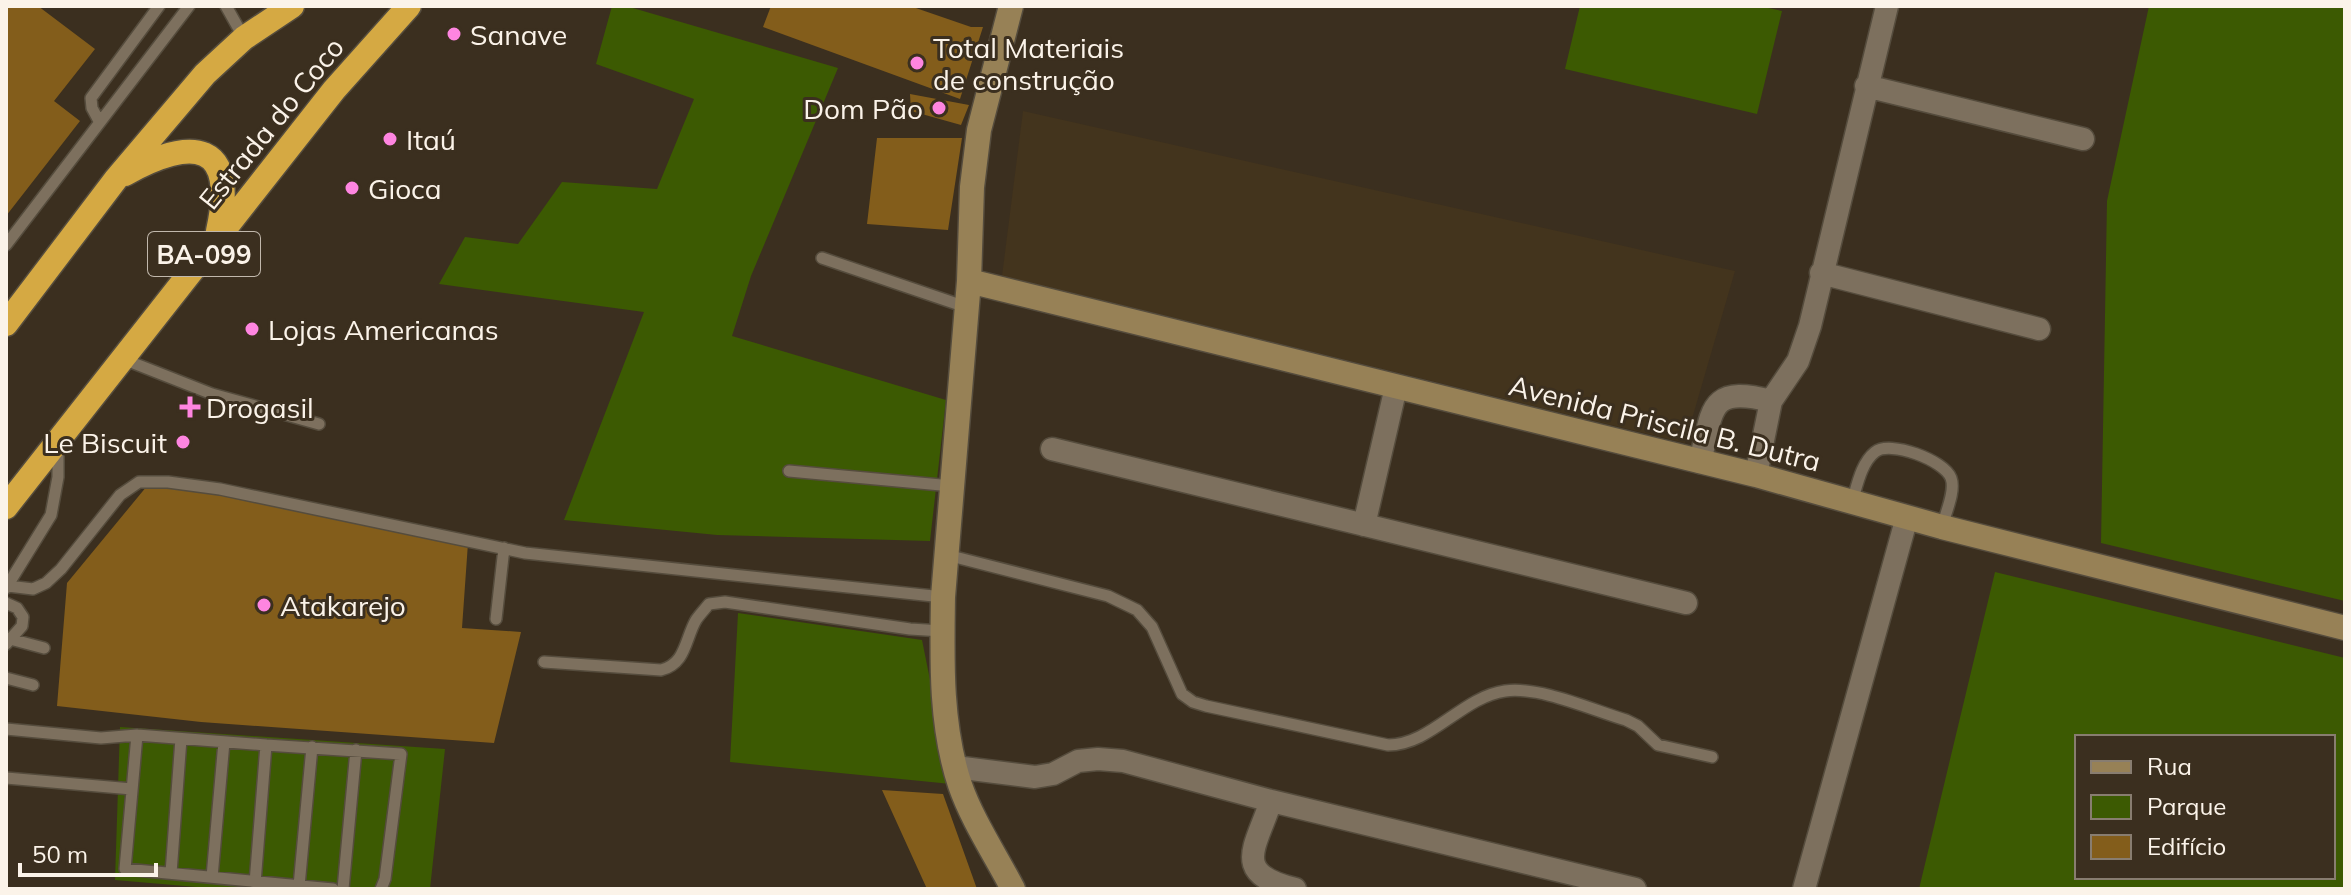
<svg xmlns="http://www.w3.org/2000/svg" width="2351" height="895" viewBox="0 0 2351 895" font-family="Mulish,sans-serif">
  <rect width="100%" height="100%" fill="#3b2f1f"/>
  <!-- built -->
  <path fill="#43341d" d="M1023 111 1735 271 1685 443 1002 276Z"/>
  <!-- green -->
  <path fill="#3c5a02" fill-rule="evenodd" d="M612 6H626L838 68 751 276 732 336 946 400 930 541 717 535 564 520 644 312 439 284 465 237 518 244 562 182 657 189 694 99 596 64Z
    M1580 6H1759L1782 11 1757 114 1565 69Z
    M2149 6H2345V601L2101 543 2107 201Z
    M1995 572 2345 658V889H1919ZM2333 737V877H2077V737Z
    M738 613 922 640 951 784 730 762Z
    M120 727 445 749 430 889H220L115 880Z"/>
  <!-- building -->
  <path fill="#835d1b" d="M6 6H38L95 49 54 101 80 121 6 216Z
    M771 6H910L971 27H983L960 99 763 27Z
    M910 94 969 105 961 125 911 111Z
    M877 138H962L948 230 867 224Z
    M147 486 221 493 468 543 462 628 521 632 494 743 201 722 57 706 67 583Z
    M882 790 943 794 977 889H927Z"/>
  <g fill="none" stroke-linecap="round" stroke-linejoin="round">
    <!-- lane casing -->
    <g stroke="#554c3d" stroke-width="14">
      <path id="lane" d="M226 6 244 38
        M99 121 92 108 91 98 159 6
        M6 245 189 6
        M822 258 966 307
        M123 359 212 394 319 424
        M789 471 952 486
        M1852 502C1857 486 1861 463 1875 452 1890 440 1944 460 1951 478 1956 491 1945 514 1942 527
        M947 555 1108 596 1137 610 1152 627 1182 694 1193 702 1206 706 1388 745C1431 745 1462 697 1505 691 1540 686 1592 710 1626 720L1638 726 1658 745 1712 757
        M8 586 33 589 46 583 61 569 120 495 139 482H168L220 489 525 553 943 597
        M6 588 51 515 58 477V446
        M6 603 17 608 23 617 22 626 6 644
        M496 619 504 548
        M10 639 44 648
        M544 662 661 670C686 664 685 639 696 620 700 614 705 609 709 604L725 602 910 629 942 631
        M6 678 33 685
        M6 729 101 738 137 735 266 745 255 883
        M137 735 125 869 333 889
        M266 745 401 754 385 879 381 889
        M6 778 132 789
        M171 873 181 739
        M212 877 224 742
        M299 886 312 747
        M343 889 356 750"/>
    </g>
    <!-- street casing -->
    <g stroke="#554c3d" stroke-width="25">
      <path id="street" d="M1866 86 2083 139
        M1821 273 2039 329
        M1052 449 1686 603
        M1700 462C1713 409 1708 385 1771 401
        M1756 475 1771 401 1798 361 1810 326 1887 6
        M1364 525 1396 387
        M955 767 1035 777 1053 774 1078 761 1098 759 1123 761 1271 801 1635 889
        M1271 801C1255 849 1231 873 1295 889
        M1804 889 1907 517"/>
    </g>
    <!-- secondary casing -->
    <g stroke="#554c3d" stroke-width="27">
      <path id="secondary" d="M1011 6 979 130 972 187 969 281 943 597C942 659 940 725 960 785 972 820 996 856 1013 889
        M969 281 1756 475 1942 527 2345 628"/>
    </g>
    <!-- highway casing -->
    <g stroke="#554c3d" stroke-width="27">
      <path id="highway" d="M125 174C193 136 238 141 218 231
        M6 324 116 179 205 74 244 38 292 6
        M6 507 334 90 409 6"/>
    </g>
    <!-- lane -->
    <use href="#lane" stroke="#7d705e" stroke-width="11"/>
    <!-- street -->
    <use href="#street" stroke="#7d705e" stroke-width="22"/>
    <!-- secondary -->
    <use href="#secondary" stroke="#978156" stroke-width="24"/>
    <!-- highway -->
    <use href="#highway" stroke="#d5a943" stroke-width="24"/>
  </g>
  <!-- markers -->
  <g fill="#fe85e0" stroke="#3b2f1f" stroke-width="3">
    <circle cx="454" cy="34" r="8"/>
    <circle cx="917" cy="63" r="8"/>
    <circle cx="939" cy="108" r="8"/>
    <circle cx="390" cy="139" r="8"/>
    <circle cx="352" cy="188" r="8"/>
    <circle cx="252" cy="329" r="8"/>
    <path d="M186 395h8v8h8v8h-8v8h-8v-8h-8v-8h8z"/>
    <circle cx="183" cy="442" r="8"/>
    <circle cx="264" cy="605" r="8"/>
  </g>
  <g text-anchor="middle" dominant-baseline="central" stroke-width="6" stroke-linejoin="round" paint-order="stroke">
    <!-- shield labels -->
    <rect fill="#3b2f1f" stroke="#c1b8ac" stroke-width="2" x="148" y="232" width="112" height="44" rx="6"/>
    <g font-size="26" font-weight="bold" fill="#fbf3e9">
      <text x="204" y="254">BA-099</text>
    </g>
    <!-- poi labels -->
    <g font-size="28" fill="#fbf3e9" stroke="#3b2f1f" text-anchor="start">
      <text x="470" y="34">Sanave</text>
      <text x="933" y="47">Total Materiais<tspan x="933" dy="32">de construção</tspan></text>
      <text x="923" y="108" text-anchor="end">Dom Pão</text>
      <text x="406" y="139">Itaú</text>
      <text x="368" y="188">Gioca</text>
      <text x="268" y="329">Lojas Americanas</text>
      <text x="206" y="407">Drogasil</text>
      <text x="167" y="442" text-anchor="end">Le Biscuit</text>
      <text x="280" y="605">Atakarejo</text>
    </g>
    <!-- street labels -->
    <g font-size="28" fill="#fbf3e9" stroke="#3b2f1f">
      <text transform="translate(271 123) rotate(-51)">Estrada do Coco</text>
      <text transform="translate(1665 423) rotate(14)">Avenida Priscila B. Dutra</text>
    </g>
  </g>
  <!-- border -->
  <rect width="2351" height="895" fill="none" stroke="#fbf3e9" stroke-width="16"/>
  <!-- legend -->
  <rect x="2075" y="735" width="260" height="144" fill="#3b2f1f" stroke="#887d70" stroke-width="2"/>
  <rect x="2091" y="761" width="40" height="12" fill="#978156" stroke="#887d70" stroke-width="2"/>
  <text x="2147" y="775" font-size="24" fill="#fbf3e9">Rua</text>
  <rect x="2091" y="795" width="40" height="24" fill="#3c5a02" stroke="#887d70" stroke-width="2"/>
  <text x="2147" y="815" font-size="24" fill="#fbf3e9">Parque</text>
  <rect x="2091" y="835" width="40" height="24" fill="#835d1b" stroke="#887d70" stroke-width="2"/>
  <text x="2147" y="855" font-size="24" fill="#fbf3e9">Edifício</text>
  <!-- scale -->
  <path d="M20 863v12h136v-12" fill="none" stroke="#fbf3e9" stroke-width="4"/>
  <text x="32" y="863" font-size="24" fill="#fbf3e9" stroke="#3b2f1f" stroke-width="6" paint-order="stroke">50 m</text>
</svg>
